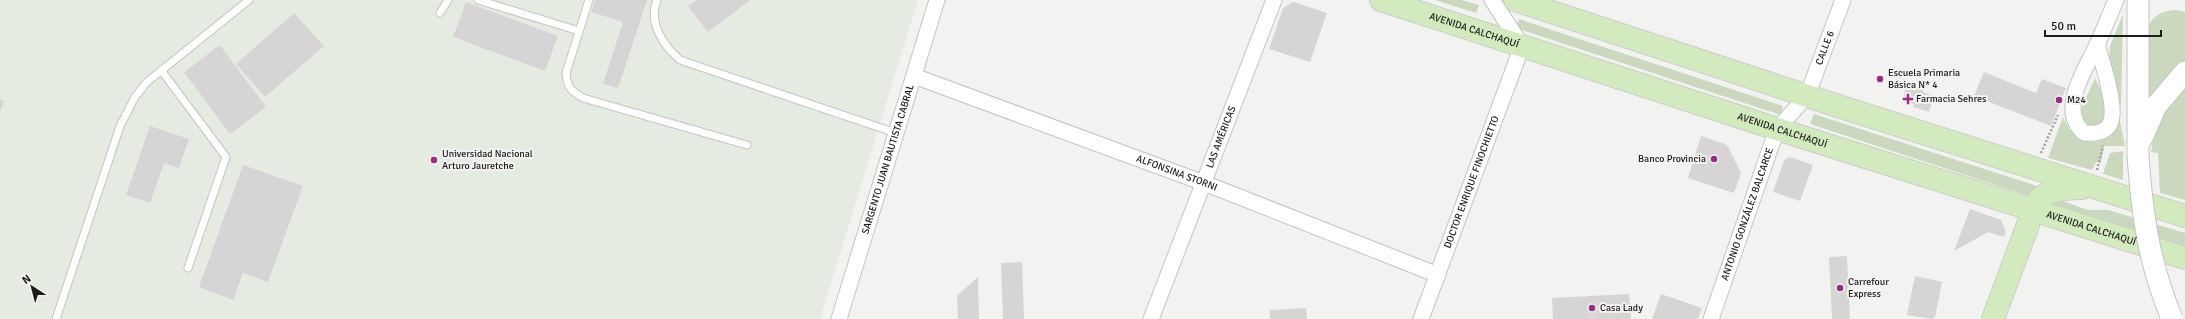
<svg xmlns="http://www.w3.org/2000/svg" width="2185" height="319" viewBox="0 0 2185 319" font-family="Signika,sans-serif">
  <rect width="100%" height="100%" fill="#f2f3f0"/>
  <!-- built -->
  <path fill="#e6ebe1" d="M0 0H918L820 319H0Z"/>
  <!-- green -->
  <path fill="#cad9bd" d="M1435 0H1462L1479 5 1476 13Z
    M2176 10 2185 12V62L2146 102V32C2151 17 2160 11 2176 10Z
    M2123 14 2121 106 2109 68 2110 46Z
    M1519 19 1783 106 1781 115 1516 28Z
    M2095 78C2103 96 2114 109 2100 127H2090L2078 116Z
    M2185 86V200L2160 193 2158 153 2151 152 2157 118Z
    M1814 114 2040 187 2032 197 1810 124Z
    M2063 117C2075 148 2105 151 2120 121L2125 146H2104L2101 163 2096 162 2092 170 2048 158Z
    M2123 151V180L2103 174 2110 153Z
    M2060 200 2088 210H2108L2185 233V246L2049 203Z"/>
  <!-- building -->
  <path fill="#d7d4d6" d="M595 0H647L618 88 603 84 623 22 591 12Z
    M697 0H750L708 32 688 6Z
    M466 2 558 36 545 71 453 37Z
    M1293 2 1327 13 1310 62 1269 49 1283 8Z
    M294 13 324 46 265 97 236 64Z
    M220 45 266 107 230 134 184 72Z
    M1984 72 2036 93 2042 79 2066 88 2051 126 1974 96Z
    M1908 82 1925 87 1923 92 1934 96 1929 112 1913 107 1914 104 1902 100Z
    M0 99 4 101 0 112Z
    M150 126 189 139 179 168 164 163 150 203 126 195Z
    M1701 136 1727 145 1741 173 1734 193 1688 178Z
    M1790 157 1813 165 1800 201 1773 192 1784 160Z
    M243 165 303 186 268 282 243 273 233 300 199 287Z
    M1970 209 2001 220 2006 232 2004 237 1988 232 1954 251Z
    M1847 256 1850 319H1832L1829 257Z
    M1022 262 1024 319H1003L1001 263Z
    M1915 276 1942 282 1935 317 1932 319 1907 315Z
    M978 277 979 319H958L957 296Z
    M1629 294 1631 319H1553L1552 298Z
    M1661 294 1702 308 1698 319H1652Z
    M1306 308 1307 319H1270V310Z"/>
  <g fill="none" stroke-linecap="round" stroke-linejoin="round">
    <!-- service casing -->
    <g stroke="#c3c5c2" stroke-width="9">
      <path id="service" d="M478 0 579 31
        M589 0 566 73C567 87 571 91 583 98L747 145
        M657 0C648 23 663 45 680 60L896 133
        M440 13 448 0
        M161 70 226 157 188 268
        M56 319 120 126 135 97 147 82 249 0"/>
    </g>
    <!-- minor casing -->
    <g stroke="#c3c5c2" stroke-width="17">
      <g id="minor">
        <path d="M2097 44C2102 62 2118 108 2110 124 2105 133 2093 134 2084 133 2057 109 2086 69 2098 43 2104 29 2110 14 2116 0"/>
        <path id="s1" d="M914 76 1204 183 1438 275"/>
        <path id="s2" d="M839 319 937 0"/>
        <path id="s3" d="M1151 319 1274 0"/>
        <path id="s4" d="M1421 319 1522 46 1492 0"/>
        <path id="s5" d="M1711 319 1777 129 1807 96 1843 0"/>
      </g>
    </g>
    <!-- secondary casing -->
    <g stroke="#c3c5c2" stroke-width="23">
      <path id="secondary" d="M2138 0V155
        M2142 138 2156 106 2185 72"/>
    </g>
    <!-- primary casing -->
    <g stroke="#cdcdcd" stroke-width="24">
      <g id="primary">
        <path id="s6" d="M1381 0 1777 129 2185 258"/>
        <path d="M1515 0 1838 106 2185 216"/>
        <path d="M1993 319 2036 203C2048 188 2064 189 2082 188"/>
      </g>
    </g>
    <!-- path -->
    <path stroke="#a1a29f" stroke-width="2.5" stroke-dasharray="2 2" stroke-linecap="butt" d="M2041 153 2058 115
      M2097 170 2103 146"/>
    <!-- service -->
    <use href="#service" stroke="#fff" stroke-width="7"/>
    <!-- minor -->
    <use href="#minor" stroke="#fff" stroke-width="15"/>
    <!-- secondary -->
    <use href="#secondary" stroke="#fff" stroke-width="21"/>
    <!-- primary -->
    <use href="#primary" stroke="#d3e9be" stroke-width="22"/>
    <!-- secondary-bridge casing -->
    <g stroke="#c3c5c2" stroke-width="23" stroke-linecap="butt">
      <path id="secondary-bridge" d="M2138 155C2142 215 2149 263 2172 319"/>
    </g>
    <!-- secondary-bridge -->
    <use href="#secondary-bridge" stroke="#fff" stroke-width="21"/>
  </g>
  <!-- markers -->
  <g fill="#9b2a88" stroke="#f2f3f0" stroke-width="1.5">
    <circle cx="1880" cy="79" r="4"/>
    <path d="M1906 93h4v4h4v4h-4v4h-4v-4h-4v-4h4z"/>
    <circle cx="2059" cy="100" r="4"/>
    <circle cx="1714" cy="159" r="4"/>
    <circle cx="434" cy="160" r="4"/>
    <circle cx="1840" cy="288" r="4"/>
    <circle cx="1592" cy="308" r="4"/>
  </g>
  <g text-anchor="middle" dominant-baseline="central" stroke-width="4" stroke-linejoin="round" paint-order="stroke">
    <!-- street labels -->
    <g font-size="10" fill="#1c1c1b" stroke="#f2f3f0">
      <text stroke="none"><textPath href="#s6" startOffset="98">AVENIDA CALCHAQUÍ</textPath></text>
      <text stroke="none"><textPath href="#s5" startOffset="297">CALLE 6</textPath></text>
      <text stroke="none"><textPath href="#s6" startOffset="422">AVENIDA CALCHAQUÍ</textPath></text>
      <text stroke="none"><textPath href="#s3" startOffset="195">LAS AMÉRICAS</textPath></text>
      <text stroke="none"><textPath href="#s2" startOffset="167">SARGENTO JUAN BAUTISTA CABRAL</textPath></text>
      <text stroke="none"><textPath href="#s1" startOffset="280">ALFONSINA STORNI</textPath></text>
      <text stroke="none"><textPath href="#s4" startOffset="146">DOCTOR ENRIQUE FINOCHIETTO</textPath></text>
      <text stroke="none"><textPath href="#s5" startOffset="111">ANTONIO GONZÁLEZ BALCARCE</textPath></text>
      <text stroke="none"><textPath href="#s6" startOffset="746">AVENIDA CALCHAQUÍ</textPath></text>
    </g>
    <!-- poi labels -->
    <g font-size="10" fill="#1c1c1b" stroke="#f2f3f0" text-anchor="start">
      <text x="1888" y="73">Escuela Primaria<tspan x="1888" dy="12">Básica N* 4</tspan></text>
      <text x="1916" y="99">Farmacia Sehres</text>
      <text x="2067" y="100">M24</text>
      <text x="442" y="154">Universidad Nacional<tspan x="442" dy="12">Arturo Jauretche</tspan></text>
      <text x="1706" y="159" text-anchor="end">Banco Provincia</text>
      <text x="1848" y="282">Carrefour<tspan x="1848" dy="12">Express</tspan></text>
      <text x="1600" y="308">Casa Lady</text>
    </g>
  </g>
  <!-- north arrow -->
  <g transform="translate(32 287) rotate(324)" stroke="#f2f3f0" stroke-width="3" paint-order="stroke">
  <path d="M0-3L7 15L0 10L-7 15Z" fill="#1c1c1b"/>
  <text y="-6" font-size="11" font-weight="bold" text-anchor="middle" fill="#1c1c1b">N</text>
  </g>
  <!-- scale -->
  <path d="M2045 30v6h116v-6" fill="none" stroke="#1c1c1b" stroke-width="2"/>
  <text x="2051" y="30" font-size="12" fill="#1c1c1b" stroke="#f2f3f0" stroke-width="3" paint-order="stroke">50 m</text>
</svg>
